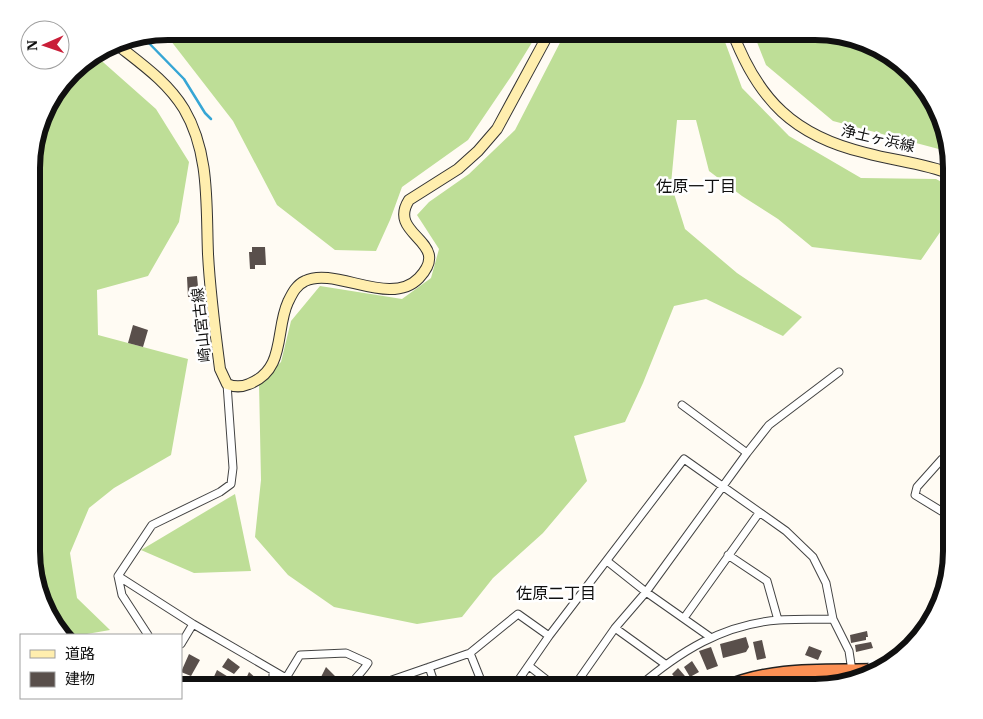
<svg xmlns="http://www.w3.org/2000/svg" width="983" height="719" viewBox="0 0 983 719" font-family="'IBM Plex Serif','Noto Sans JP',serif">
  <rect width="100%" height="100%" fill="#fffbf3"/>
  <!-- forest -->
  <path fill="#bede97" d="M168 31H539L512 75 468 140 402 187 390 220 376 251 335 250 277 205 233 121 164 32Z
    M566 31H721L742 88 789 136 861 178 936 179 951 187V226L945 225 921 260 812 247 778 219 742 196 709 171 696 120H677L671 184 685 229 737 273 802 317 783 336 706 299 674 306 643 383 625 422 574 436 587 481 543 533 493 578 462 617 417 624 334 607 288 575 255 537 261 480 259 383 281 362 291 321 320 286 402 299 431 278 439 249 417 215 429 202 469 174 515 130Z
    M753 32H824L899 60 938 107 950 152 833 121 766 65Z
    M95 55 156 109 189 162 179 222 148 276 97 290 98 335 188 359 171 455 114 488 89 508 70 553 77 598 110 630 81 635H63L49 619 32 569V150L49 100 78 65Z
    M235 494 251 571 194 573 141 550Z"/>
  <g fill="none" stroke-linecap="round" stroke-linejoin="round">
    <!-- stream -->
    <path stroke="#36a6d5" stroke-width="2.5" d="M142 36 184 79 205 113 211 119"/>
  </g>
  <!-- building -->
  <path fill="#594f4b" d="M252 247H265L266 265H255V269H250L249 252H252Z
    M197 276 199 297H188L187 277Z
    M133 325 148 330 143 347 128 343Z
    M867 631 868 637H866V640L851 643 850 635Z
    M746 637 749 647 746 652 723 658 720 644Z
    M762 640 766 658 757 660 753 642Z
    M871 642 873 648 856 652 855 645Z
    M809 646 822 651 818 660 805 655Z
    M711 647 718 666 707 670 699 651Z
    M189 654 200 660 191 676 181 672Z
    M228 658 240 667 234 674 222 667Z
    M692 661 699 672 690 677 684 667Z
    M326 667 335 676 330 685 320 679Z
    M678 668 691 683 686 688H684L672 674Z
    M217 670 230 678 224 687 212 681Z
    M249 672 259 681 254 688 245 681Z
    M304 676 310 680 307 686 301 682Z"/>
  <g fill="none" stroke-linecap="round" stroke-linejoin="round">
    <!-- street casing -->
    <g stroke="#434343" stroke-width="9">
      <path id="street" d="M682 405 747 453
        M942 459 917 487 915 495 951 517
        M728 555 767 581 778 620
        M607 561 646 592 710 637
        M118 576 193 624 303 688
        M684 618 759 513
        M615 628 665 664
        M148 635 122 595 118 576 152 525 220 492 231 484 233 468 227 384
        M181 644 193 624
        M470 653 484 688
        M529 666 557 688
        M429 667 436 688
        M273 671V688
        M286 678 300 655 346 653 368 663C362 673 354 678 349 688
        M383 688 386 682 470 653 518 614 549 636
        M513 688 549 636 684 459 786 531 813 557 826 583 833 619 849 651 852 671
        M573 688 615 628 646 592 747 453 769 425 839 372
        M637 688C679 652 723 624 779 620 797 619 815 619 833 619
        M803 688 805 670"/>
    </g>
    <!-- secondary casing -->
    <g stroke="#323232" stroke-width="12">
      <path id="secondary" d="M732 31C758 100 794 136 866 153 895 161 924 163 951 174
        M115 43C140 63 167 81 184 109 210 153 206 205 208 254 210 292 215 331 220 369L227 384C234 387 242 387 249 384 286 370 275 330 288 302 292 294 296 285 305 281 335 266 390 308 419 278 454 241 386 236 409 200L458 169 478 151 497 129 550 31"/>
    </g>
    <!-- highway casing -->
    <g stroke="#212121" stroke-width="15">
      <path id="highway" d="M724 688C775 666 827 672 881 670"/>
    </g>
    <!-- street -->
    <use href="#street" stroke="#fff" stroke-width="7"/>
    <!-- secondary -->
    <use href="#secondary" stroke="#ffeeae" stroke-width="10"/>
    <!-- highway -->
    <use href="#highway" stroke="#fc9054" stroke-width="12"/>
    <!-- street-bridge casing -->
    <g stroke="#434343" stroke-width="9" stroke-linecap="butt">
      <path id="street-bridge" d="M871 675 872 663"/>
    </g>
    <!-- street-bridge -->
    <use href="#street-bridge" stroke="#fff" stroke-width="7"/>
  </g>
  <g text-anchor="middle" dominant-baseline="central" stroke-width="5" stroke-linejoin="round" paint-order="stroke">
    <!-- street labels -->
    <g font-size="15" fill="#101010" stroke="#fff">
      <text transform="translate(878 138) rotate(13)">浄土ヶ浜線</text>
      <text transform="translate(201 325) rotate(-96)">崎山宮古線</text>
    </g>
    <!-- neighbourhood labels -->
    <g font-size="16" fill="#101010" stroke="#fff">
      <text x="696" y="186">佐原一丁目</text>
      <text x="556" y="593">佐原二丁目</text>
    </g>
  </g>
  <!-- crop -->
  <path d="M0 0H983V719H0ZM168 40H815A128 128 0 0 1 943 168V551A128 128 0 0 1 815 679H168A128 128 0 0 1 40 551V168A128 128 0 0 1 168 40Z" fill="#fff" fill-rule="evenodd"/>
  <path fill="none" stroke="#101010" stroke-width="6" d="M168 40H815A128 128 0 0 1 943 168V551A128 128 0 0 1 815 679H168A128 128 0 0 1 40 551V168A128 128 0 0 1 168 40Z"/>
  <!-- legend -->
  <rect x="20" y="634" width="162" height="65" fill="#ffffff" stroke="#9f9f9f"/>
  <rect x="30" y="650" width="25" height="8" fill="#ffeeae" stroke="#9f9f9f"/>
  <text x="65" y="659" font-size="15" fill="#101010">道路</text>
  <rect x="30" y="672" width="25" height="15" fill="#594f4b" stroke="#9f9f9f"/>
  <text x="65" y="684" font-size="15" fill="#101010">建物</text>
  <!-- north arrow -->
  <g transform="translate(45 45) rotate(268)"><circle r="24" fill="#ffffff" stroke="#9f9f9f"/>
  <path d="M0-4L9 19L0 12L-9 19Z" fill="#c91e38"/>
  <text y="-8" font-size="14" font-weight="bold" text-anchor="middle" fill="#101010">N</text>
  </g>
</svg>
